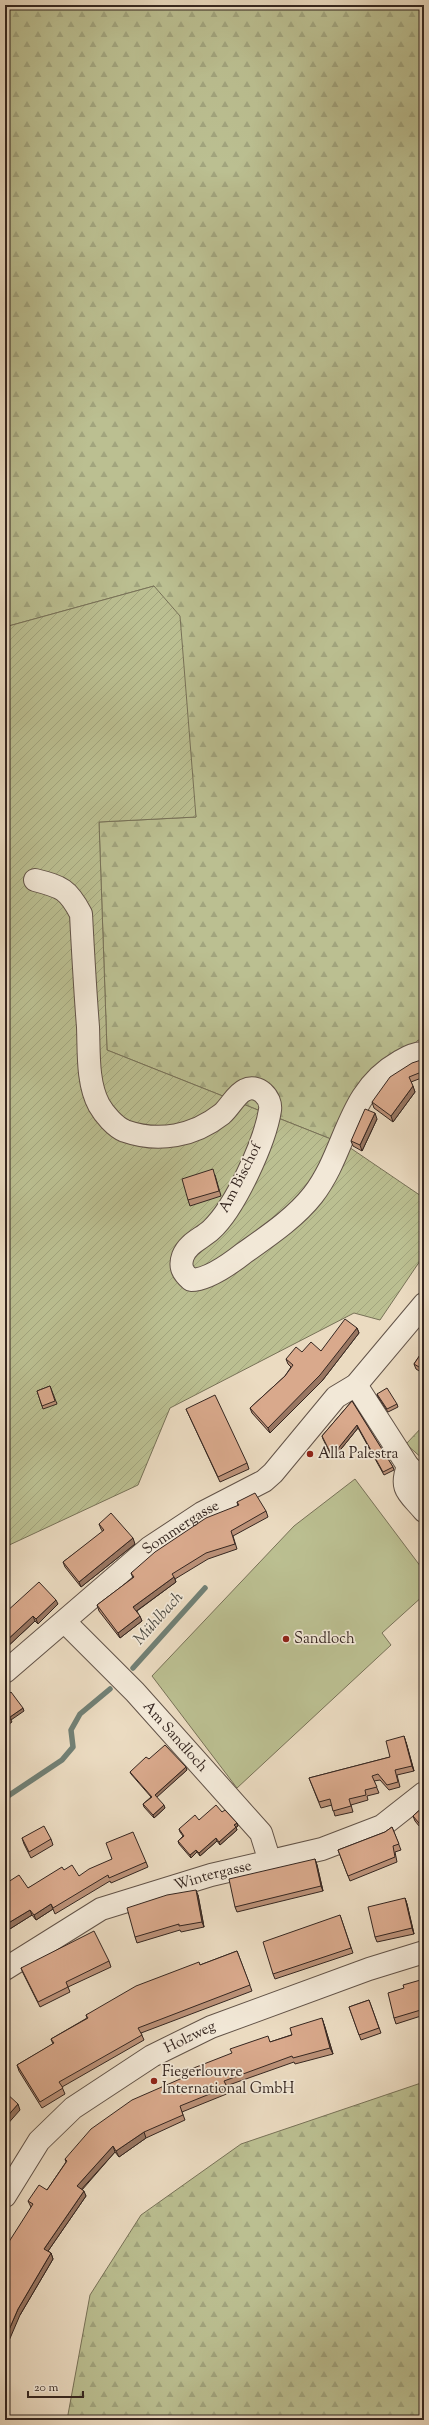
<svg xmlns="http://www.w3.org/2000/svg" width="429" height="2425" viewBox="0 0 429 2425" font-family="'Sorts Mill Goudy',serif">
  <defs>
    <pattern id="forest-firs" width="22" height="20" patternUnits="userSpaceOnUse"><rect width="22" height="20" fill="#bbbf91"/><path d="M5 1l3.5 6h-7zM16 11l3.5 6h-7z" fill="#a1a47d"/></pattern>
    <pattern id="garden-furrows" width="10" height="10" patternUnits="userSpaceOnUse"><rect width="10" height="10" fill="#bbbf91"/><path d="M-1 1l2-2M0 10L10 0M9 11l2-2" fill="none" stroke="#a1a47d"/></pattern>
  </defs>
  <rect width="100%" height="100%" fill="#ebdbc1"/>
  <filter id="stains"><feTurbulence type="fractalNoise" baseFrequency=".005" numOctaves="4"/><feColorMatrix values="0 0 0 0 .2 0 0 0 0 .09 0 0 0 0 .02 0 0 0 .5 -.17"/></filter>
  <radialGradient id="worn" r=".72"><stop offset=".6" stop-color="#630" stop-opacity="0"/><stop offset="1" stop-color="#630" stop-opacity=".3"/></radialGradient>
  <!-- forest -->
  <path fill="url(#forest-firs)" stroke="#787258" d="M5 5H424V1042L418 1040 369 1099 346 1145 107 1050 99 822 196 817 154 586 5 627Z
    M424 1425V1460L406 1444Z
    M424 2082V2420H67L90 2295 141 2215 241 2144Z"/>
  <!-- garden -->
  <path fill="url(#garden-furrows)" stroke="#787258" d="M154 586 180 616 196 817 99 822 107 1050 346 1145 424 1198V1255L380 1320 354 1313 170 1408 138 1485 5 1547V627Z"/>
  <!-- pitch -->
  <path fill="#bbbf91" stroke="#787258" d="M355 1479 424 1571V1595L382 1633 391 1645 237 1788 152 1676 294 1526Z"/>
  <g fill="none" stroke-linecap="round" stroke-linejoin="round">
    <!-- stream -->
    <path stroke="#718075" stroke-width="5.5" d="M133 1668 205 1588
      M5 1798 62 1760 73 1747 71 1730 80 1714 110 1689"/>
    <!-- minor casing -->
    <g stroke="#625348" stroke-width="24">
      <g id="minor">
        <path d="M35 880C62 887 68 889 81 914 83 952 85 989 88 1027 89 1051 87 1083 99 1105 104 1114 115 1127 125 1131 159 1143 194 1136 222 1114 230 1107 236 1094 245 1090 258 1083 272 1098 270 1110 265 1142 235 1208 211 1230 201 1239 188 1243 183 1256 179 1267 183 1273 191 1280 208 1280 230 1264 244 1253 268 1236 295 1218 313 1195 347 1151 346 1092 399 1062 408 1057 414 1053 424 1053"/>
        <path d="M356 1385 408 1466 424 1481"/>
        <path d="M408 1466C399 1490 409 1493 424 1511"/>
        <path id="s1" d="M65 1622 135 1692 261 1833 270 1862"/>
        <path id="s2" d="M5 1672 149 1548 202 1513 264 1481 273 1473 336 1397 356 1385 424 1304"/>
        <path id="s3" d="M5 1969 101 1909 211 1875 322 1849 382 1826 424 1793"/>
        <path id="s4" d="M5 2196 39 2141 73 2108 152 2056 211 2027 369 1969 424 1952"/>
      </g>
    </g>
    <!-- minor -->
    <use href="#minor" stroke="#f2e8d7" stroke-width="22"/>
  </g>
  <!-- wall -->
  <path fill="#bb9178" stroke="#352620" d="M424 1059V1077L411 1082 415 1092 393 1122 374 1108 372 1102Z
    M377 1119 362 1151 353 1146 351 1141Z
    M215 1175 221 1196 190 1206 188 1200Z
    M357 1328 359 1333 322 1381 270 1433 252 1413 250 1408 285 1376 291 1367 288 1364 286 1359 321 1351Z
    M424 1349V1374L416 1369 414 1364Z
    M50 1386 57 1404 43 1409 37 1391Z
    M377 1394 397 1404 398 1407 388 1412 378 1397Z
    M352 1401 393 1467 394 1470 384 1475 358 1428 333 1459 323 1439 322 1436Z
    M186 1409 247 1463 249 1469 220 1482Z
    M237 1502 266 1511 268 1517 233 1536 237 1549 208 1559 175 1579 176 1582 137 1611 142 1621 120 1638 99 1611 97 1605 133 1578 131 1573 238 1506Z
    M99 1524 135 1544 81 1587 65 1567 63 1562 103 1532 101 1529Z
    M58 1604 38 1624 35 1621 5 1649V1613Z
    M406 1742 414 1771 397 1775 400 1787 389 1790 380 1780 374 1781 379 1793 367 1796 368 1800 351 1805 353 1812 335 1816 332 1805 321 1808 309 1778 390 1757Z
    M149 1759 187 1770 156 1797 165 1808 154 1818 144 1807 143 1804 151 1797 131 1774 130 1772Z
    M424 1806V1832L415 1821 413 1816Z
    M222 1812 237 1823 238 1826 236 1827 237 1830 220 1845 217 1841 200 1856 197 1852 191 1858 179 1844 178 1841 183 1836 180 1832 179 1829 199 1820Z
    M392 1827 401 1850 395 1852 397 1862 350 1881 338 1850 385 1832Z
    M22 1838 51 1839 53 1845 31 1858 24 1844Z
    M315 1859 317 1865 323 1891 237 1912 235 1907Z
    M146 1862 148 1867 111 1883 110 1881 55 1914 53 1909 36 1920 32 1915 5 1932V1884L28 1888 64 1870 79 1876Z
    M198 1895 204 1927 181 1932 180 1930 137 1943 135 1937Z
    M405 1898 407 1904 414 1934 377 1942 375 1937Z
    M340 1915 353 1953 275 1979 273 1974Z
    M237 1951 252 1991 141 2033 144 2040 62 2087 65 2094 42 2108 19 2071 17 2065 53 2044 51 2039 87 2018 86 2015 200 1965Z
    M109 1961 111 1967 68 1987 70 1992 40 2007 23 1973 21 1968Z
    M424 1979V2015L396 2024 394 2018 404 1988Z
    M369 2000 381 2033 361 2040 349 2007Z
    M324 2024 333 2054 295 2064 294 2062 226 2086 229 2093 182 2112 185 2120 146 2138 119 2157 115 2152 82 2190 86 2196 48 2251 51 2253 53 2259 20 2315 31 2207 28 2201 47 2190 66 2162 65 2159 270 2042Z"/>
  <!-- shaded-wall -->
  <path fill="#987662" stroke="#352620" d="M413 1086 415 1092 393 1122 391 1116Z
    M375 1113 377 1119 362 1151 360 1145Z
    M357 1328 359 1333 322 1381 270 1433 268 1428Z
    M357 1425 358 1428 333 1459 332 1456Z
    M133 1538 135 1544 81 1587 79 1582Z
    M174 1577 176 1582 135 1612 133 1607Z
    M56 1600 58 1604 38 1624 36 1619Z
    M33 1616 35 1621 5 1649V1642Z
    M140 1616 142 1621 120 1638 118 1633Z
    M23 1708 24 1711 11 1720 12 1722 5 1727V1724L10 1717Z
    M404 1736 406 1742 414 1771 412 1766Z
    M186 1767 187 1770 156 1798 155 1795Z
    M164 1805 165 1808 154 1818 153 1815Z
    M237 1823 238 1826 235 1828 234 1825Z
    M236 1827 237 1830 220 1845 219 1842Z
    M216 1838 217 1841 200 1856 199 1853Z
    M196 1850 197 1852 191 1858 190 1855Z
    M315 1859 317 1865 323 1891 321 1886Z
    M196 1890 198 1895 204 1927 202 1922Z
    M405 1898 407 1904 414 1934 412 1928Z
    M51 1904 53 1909 36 1920 34 1915Z
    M30 1910 32 1915 5 1932V1925Z
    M322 2018 324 2024 333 2054 330 2048Z
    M18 2104 20 2110 5 2127V2119Z
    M144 2132 146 2138 119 2157 116 2151Z
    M113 2146 115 2152 79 2192 77 2186Z
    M84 2191 86 2196 46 2254 44 2249Z
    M51 2253 53 2259 20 2315 5 2350V2339L18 2309Z"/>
  <!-- building -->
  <path fill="#d9a98c" stroke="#352620" d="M424 1059V1071L409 1077 413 1086 391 1116 372 1102 390 1077 412 1063Z
    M365 1109 375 1113 360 1145 351 1141Z
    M213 1169 219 1191 188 1200 182 1179Z
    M345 1319 357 1328 320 1375 268 1428 250 1408 285 1376 293 1365 286 1359 296 1347 302 1352 311 1342 321 1351Z
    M424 1349V1370L414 1364Z
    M50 1386 55 1401 42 1406 37 1391Z
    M387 1388 397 1404 387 1409 377 1394Z
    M215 1395 247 1463 218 1477 186 1409Z
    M352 1401 393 1467 383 1472 357 1425 332 1456 322 1436Z
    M255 1493 266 1511 231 1531 235 1544 206 1553 172 1574 174 1577 133 1607 140 1616 118 1633 97 1605 134 1577 131 1573 155 1552 206 1518 239 1505 237 1502Z
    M111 1513 133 1538 79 1582 63 1562 104 1530 99 1524Z
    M39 1582 56 1600 36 1619 33 1616 5 1642V1613Z
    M11 1692 23 1708 10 1717 11 1719 5 1724V1697Z
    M404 1736 412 1766 395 1770 398 1782 387 1785 378 1774 372 1776 377 1787 365 1790 366 1795 349 1799 351 1806 333 1811 330 1799 319 1802 309 1778 390 1757 386 1741Z
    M165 1745 186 1767 155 1795 164 1805 153 1815 143 1804 152 1797 130 1772 146 1757 149 1759Z
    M216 1805 222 1812 225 1810 237 1823 234 1825 236 1827 219 1842 216 1838 199 1853 196 1850 190 1855 178 1841 184 1836 179 1829 195 1815 199 1820Z
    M424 1806V1829L413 1816Z
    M44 1826 51 1839 29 1852 22 1838Z
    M392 1827 399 1844 393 1846 395 1857 348 1876 338 1850 385 1832Z
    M133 1832 146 1862 109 1878 108 1875 53 1908 51 1904 34 1915 30 1910 5 1925V1884L19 1875 28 1888 62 1867 64 1870 72 1865 79 1876 89 1869 112 1859 106 1843Z
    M315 1859 321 1886 235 1907 229 1879Z
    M196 1890 202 1922 179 1926V1924L135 1937 127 1908 167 1895Z
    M405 1898 412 1928 375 1937 368 1907Z
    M340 1915 351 1948 273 1974 263 1942Z
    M94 1931 109 1961 66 1982 68 1987 38 2002 21 1968Z
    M237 1951 250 1985 138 2028 142 2035 59 2082 63 2088 40 2102 17 2065 54 2043 51 2039 88 2018 86 2015 136 1986 199 1962 200 1965Z
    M424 1979V2009L394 2018 388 1993 404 1988 403 1985Z
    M369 2000 379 2028 359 2035 349 2007Z
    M322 2018 330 2048 293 2058 292 2056 224 2081 227 2087 180 2106 183 2115 144 2132 116 2151 113 2146 77 2186 84 2191 44 2249 51 2253 18 2309 5 2339V2248L33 2204 28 2201 39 2185 47 2190 67 2161 65 2159 91 2129 132 2100 187 2076 186 2071 232 2053 230 2049 268 2036 270 2042 292 2035 290 2028Z
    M5 2092 18 2104 5 2119Z"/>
  <!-- markers -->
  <g fill="#8f2418" stroke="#f2e8d7" stroke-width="1.5">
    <circle cx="310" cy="1454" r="4"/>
    <circle cx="286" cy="1639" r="4"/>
    <circle cx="154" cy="2081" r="4"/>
  </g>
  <g text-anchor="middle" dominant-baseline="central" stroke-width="3.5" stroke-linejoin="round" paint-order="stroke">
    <!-- street labels -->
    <g font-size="15" fill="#352620" stroke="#f2e8d7">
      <text transform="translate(241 1178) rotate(-63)">Am Bischof</text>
      <text stroke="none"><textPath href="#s2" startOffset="228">Sommergasse</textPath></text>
      <text stroke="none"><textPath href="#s1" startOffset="159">Am Sandloch</textPath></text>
      <text stroke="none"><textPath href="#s3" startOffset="230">Wintergasse</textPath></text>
      <text stroke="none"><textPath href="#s4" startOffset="249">Holzweg</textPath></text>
    </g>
    <!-- poi labels -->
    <g font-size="15" fill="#352620" stroke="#f2e8d7" text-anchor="start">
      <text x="318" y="1454">Alla Palestra</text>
      <text x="294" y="1639">Sandloch</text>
      <text x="162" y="2072">Fiegerlouvre<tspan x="162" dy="17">International GmbH</tspan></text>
    </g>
    <!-- water labels -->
    <g font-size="16" font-style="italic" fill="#4e4c44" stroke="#f2e8d7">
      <text transform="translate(159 1619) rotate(-48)">Mühlbach</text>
    </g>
  </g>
  <!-- margin -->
  <rect width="429" height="2425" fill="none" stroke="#ebdbc1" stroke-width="20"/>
  <rect x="6" y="6" width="417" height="2413" fill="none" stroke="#352620" stroke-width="2"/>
  <rect x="10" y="10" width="409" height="2405" fill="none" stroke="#352620"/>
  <!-- scale -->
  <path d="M28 2391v6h55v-6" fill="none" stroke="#352620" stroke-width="2"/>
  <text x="34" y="2391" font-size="12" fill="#352620" stroke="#f2e8d7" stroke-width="3" paint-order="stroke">20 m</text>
  <rect width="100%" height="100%" filter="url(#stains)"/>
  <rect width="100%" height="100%" fill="url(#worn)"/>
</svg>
